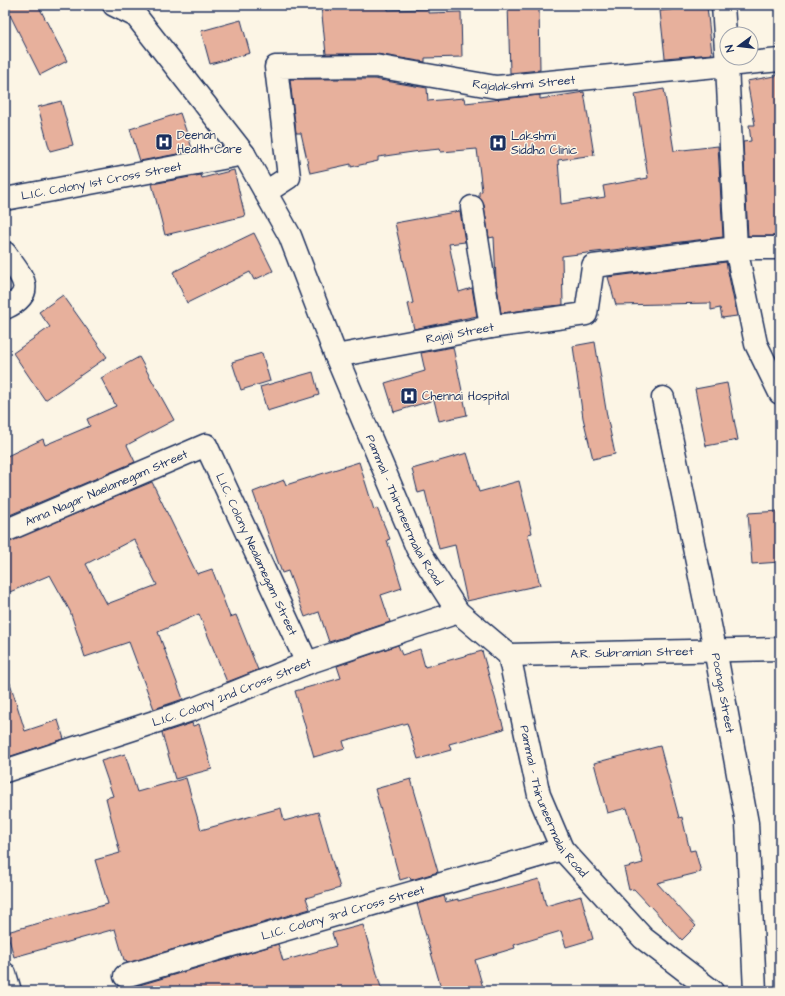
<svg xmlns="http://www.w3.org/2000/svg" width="785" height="996" viewBox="0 0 785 996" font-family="'Architects Daughter',sans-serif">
  <rect width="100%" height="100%" fill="#fcf5e5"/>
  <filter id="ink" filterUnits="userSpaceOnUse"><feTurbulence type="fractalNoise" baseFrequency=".025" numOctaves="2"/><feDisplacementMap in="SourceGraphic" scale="8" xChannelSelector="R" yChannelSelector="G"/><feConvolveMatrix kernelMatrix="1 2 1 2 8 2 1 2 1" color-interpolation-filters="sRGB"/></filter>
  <g filter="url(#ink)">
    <!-- building -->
    <path fill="#e7b09c" stroke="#1b2f5e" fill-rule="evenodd" d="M5 5H38L67 61 40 75Z
      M335 5H388V10L428 9V13L461 12 462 57 425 58V62L377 54H326L321 6Z
      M508 5H539L540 70 510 73Z
      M707 6 712 54 665 58 660 11Z
      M241 20 250 53 210 64 201 31Z
      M780 75V236H748L743 142 751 141 749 125H755L747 81Z
      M290 79H374L427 88 428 101 464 98 465 103 540 95V99L584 92 594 155 558 160 561 204 605 197 603 186 648 178 635 94 664 89 674 151 718 146 723 237 562 256 563 305 525 308V310L501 313 496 280 494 237 489 238 484 205 479 197V192L482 191 477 149 441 152 440 149 420 151 378 157V161L351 167V164L310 173 301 133H296Z
      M61 101 73 145 50 151 38 107Z
      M180 113 193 151 140 161 130 129Z
      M234 170 245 216 165 235 152 184 201 175 202 178Z
      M460 211 465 242 449 244 459 292 472 288 477 316 414 329 408 304 413 303 395 223Z
      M254 233 273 271 254 280 250 272 187 303 173 272Z
      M726 262 737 316 722 318 720 308 711 310V303L616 305 608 277Z
      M63 295 107 357 45 400 13 353 50 327 39 312Z
      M595 342 607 416 615 454 593 459 583 418 573 346Z
      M453 347 467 415 439 421 434 400 394 412 385 383 425 371 421 353Z
      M262 353 270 381 241 390 232 362Z
      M139 357 174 420 127 445 135 462 5 517V457L43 439 45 445 90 426 87 419 116 406 101 378Z
      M313 372 319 395 267 411 260 387Z
      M727 383 738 440 706 446 695 389Z
      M467 453 479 492 519 481 532 533 528 534 540 585 467 601 455 545 439 549 425 491 418 493 412 469Z
      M359 462 374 510 377 508 390 539 387 540 402 588 381 595 390 622 329 642 319 612 305 617 288 571 282 573 253 492 284 480 286 485Z
      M152 482 197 574 212 569 230 617 236 615 258 670 227 682 199 614 158 632 183 699 154 709 129 642 85 657 70 611 50 575 5 594V543ZM134 539 157 585 107 604 86 564Z
      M780 511V562L752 564 748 513Z
      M398 645 402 655 420 649 425 667 482 651 504 729 449 744 451 750 418 759 407 723 343 741 345 748 314 757 295 691 341 678 337 666Z
      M5 683H10L25 731 58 720 64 739 5 758Z
      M192 723 193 726 199 724 212 769 175 779 162 733Z
      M660 746 679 818 682 817 690 851 695 850 701 872 657 883 696 926 682 940 634 889 629 890 624 868 643 863 627 808 607 813 594 763Z
      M125 754 137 792 186 778 201 830 281 808 284 821 318 812 340 888 306 898 310 909 127 963 126 960H124L115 929 14 957 7 932 108 904 95 860 120 853 106 798 113 796 101 761Z
      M411 779 438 872 411 880 410 877 400 880 375 789Z
      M539 879 546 906 581 896 593 939 566 947 561 931 514 945 515 948 475 960 484 991H442L417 904 444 896 446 902 458 899V901Z
      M363 925 382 991H135L133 987 278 944 283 961 336 946 332 933Z"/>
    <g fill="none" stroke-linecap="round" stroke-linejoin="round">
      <!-- street casing -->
      <g stroke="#1b2f5e" stroke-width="25">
        <g id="street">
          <path d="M723 5 727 65 780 60"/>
          <path id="s1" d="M266 192 289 177 276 67 375 66 496 87 727 65 736 248 756 344 780 393"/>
          <path id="s2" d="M5 199 244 154"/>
          <path d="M472 207 491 327"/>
          <path d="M5 253C20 275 40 292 5 308"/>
          <path id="s3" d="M336 356 491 327 586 314 593 266 736 248H780"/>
          <path id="s4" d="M663 398 715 649 747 823 755 991"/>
          <path id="s5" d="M5 531 206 445 307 663"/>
          <path id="s6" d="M509 655 780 649"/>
          <path id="s7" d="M5 771 194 709 307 663 458 612"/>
          <path d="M5 974 10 991"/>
          <path id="s8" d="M125 976 562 849"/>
        </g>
      </g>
      <!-- secondary casing -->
      <g stroke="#1b2f5e" stroke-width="25">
        <g id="secondary">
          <path id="s9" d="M114 5 136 16 244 154 290 236 336 356 417 548 458 612 509 655 539 795 562 849 643 938 712 991"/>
        </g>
      </g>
      <!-- street -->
      <use href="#street" stroke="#fcf5e5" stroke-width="22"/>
      <!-- secondary -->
      <use href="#secondary" stroke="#fcf5e5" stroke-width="22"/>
    </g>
  </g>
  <!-- icons -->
  <defs>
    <g id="hospital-square" transform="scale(0.9)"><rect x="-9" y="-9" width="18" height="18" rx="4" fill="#1b2f5e" stroke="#fcf5e5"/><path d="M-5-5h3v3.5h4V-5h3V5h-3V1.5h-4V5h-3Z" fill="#fff"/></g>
  </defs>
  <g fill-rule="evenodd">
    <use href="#hospital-square" x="164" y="142"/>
    <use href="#hospital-square" x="498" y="143"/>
    <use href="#hospital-square" x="409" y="396"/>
  </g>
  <g text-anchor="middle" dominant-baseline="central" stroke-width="3" stroke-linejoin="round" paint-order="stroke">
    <!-- street labels -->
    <g font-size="12" fill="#1b2f5e" stroke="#fcf5e5">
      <text stroke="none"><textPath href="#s1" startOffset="388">Rajalakshmi Street</textPath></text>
      <text stroke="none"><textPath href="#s2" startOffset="98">L.I.C. Colony 1st Cross Street</textPath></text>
      <text stroke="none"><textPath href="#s3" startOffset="126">Rajaji Street</textPath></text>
      <text stroke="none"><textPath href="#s5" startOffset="110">Anna Nagar Naelamegam Street</textPath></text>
      <text stroke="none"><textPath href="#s9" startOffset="591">Pammal - Thiruneermalai Road</textPath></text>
      <text stroke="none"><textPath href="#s5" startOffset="339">L.I.C. Colony Nealamegam Street</textPath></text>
      <text stroke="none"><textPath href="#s6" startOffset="123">A.R. Subramian Street</textPath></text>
      <text stroke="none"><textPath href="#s7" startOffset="240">L.I.C. Colony 2nd Cross Street</textPath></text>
      <text stroke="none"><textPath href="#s4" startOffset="301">Poonga Street</textPath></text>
      <text stroke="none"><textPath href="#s9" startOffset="928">Pammal - Thiruneermalai Road</textPath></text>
      <text stroke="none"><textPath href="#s8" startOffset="227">L.I.C. Colony 3rd Cross Street</textPath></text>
    </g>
    <!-- poi labels -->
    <g font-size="12" fill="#1b2f5e" stroke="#fcf5e5" text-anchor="start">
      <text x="177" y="135">Deenan<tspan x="177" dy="14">Health Care</tspan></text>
      <text x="511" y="136">Lakshmi<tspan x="511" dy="14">Siddha Clinic</tspan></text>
      <text x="422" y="396">Chennai Hospital</text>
    </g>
  </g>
  <!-- margin -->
  <rect width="785" height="996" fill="none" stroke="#fcf5e5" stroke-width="20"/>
  <rect x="10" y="10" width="765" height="976" fill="none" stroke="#1b2f5e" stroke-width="1.5" filter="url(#ink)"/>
  <!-- north arrow -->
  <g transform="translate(739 46) rotate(255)"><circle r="19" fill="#fcf5e5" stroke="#a2a6af"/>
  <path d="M0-3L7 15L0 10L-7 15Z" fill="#1b2f5e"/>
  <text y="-6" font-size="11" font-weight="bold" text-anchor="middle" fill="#1b2f5e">N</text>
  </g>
</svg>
